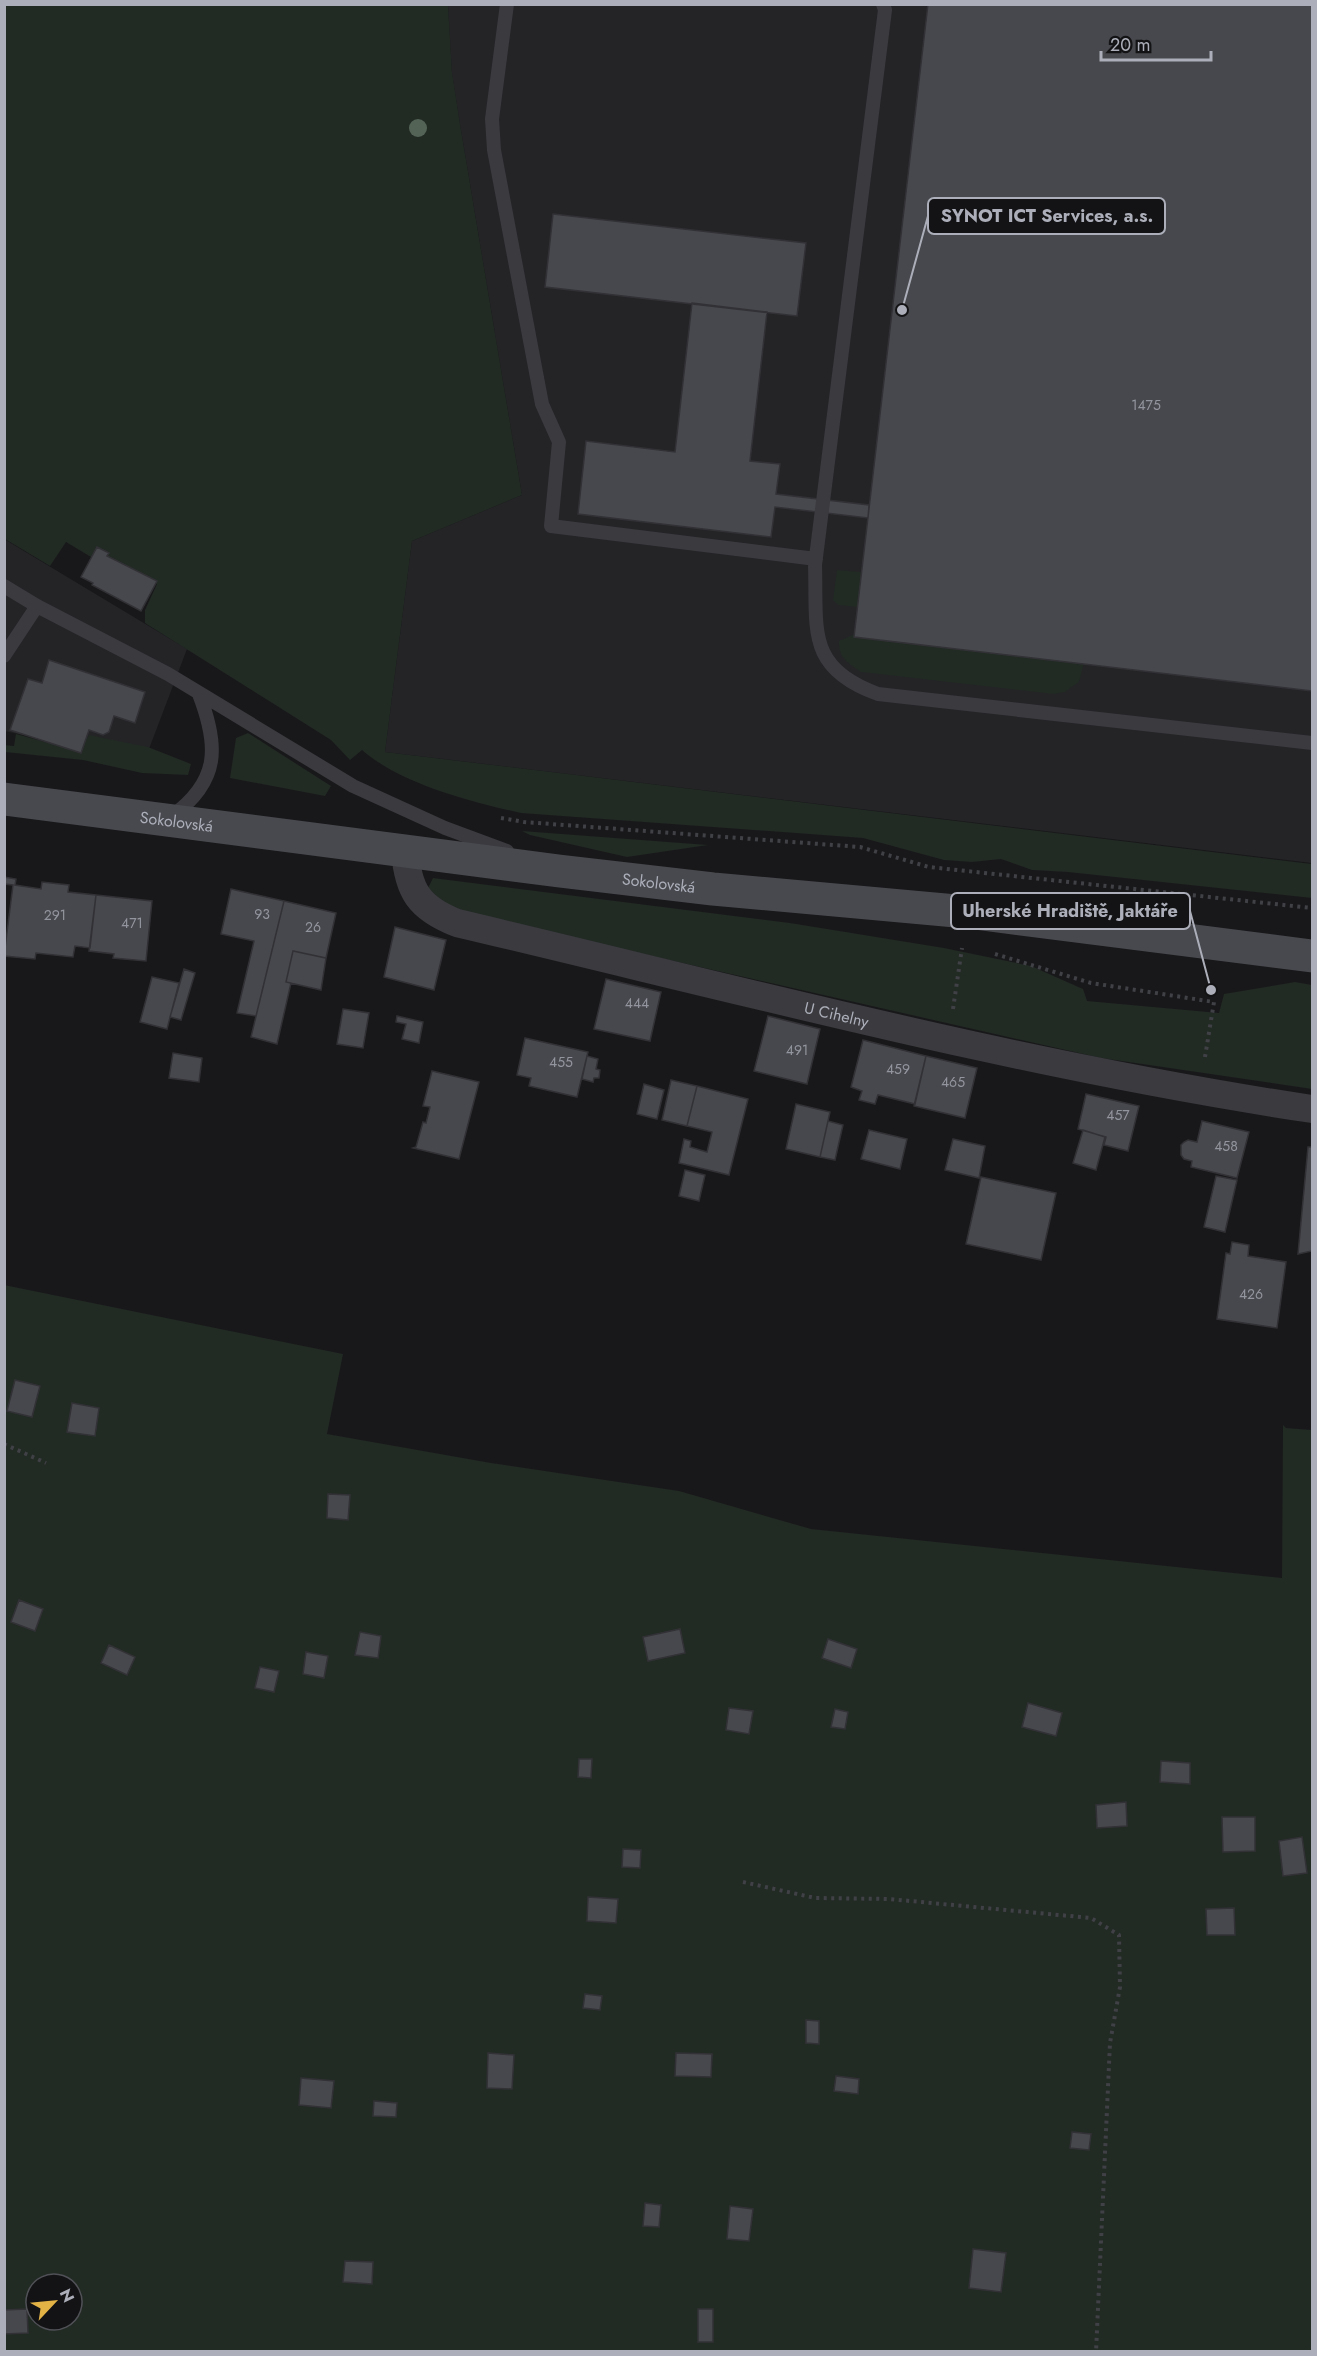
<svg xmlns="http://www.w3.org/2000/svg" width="1317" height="2356" viewBox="0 0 1317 2356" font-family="Jost,sans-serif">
  <rect width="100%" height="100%" fill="#18181a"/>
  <!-- built -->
  <path fill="#242427" d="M448 5H1312V863L385 752 412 541 522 495 460 124 452 74Z
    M4 539 187 649 144 762 5 731Z"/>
  <!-- green -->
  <path fill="#222a24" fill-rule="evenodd" d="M5 5H448L452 72 460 124 522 495 412 541 385 752 1312 864V898L1068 872 1032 870 1001 859 972 862 944 860 863 838 521 813C471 802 401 784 362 750L350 760 331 740 145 623V610L157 584 91 557 66 542 50 566 5 539Z
    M837 570 862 572 858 607 838 605 833 600Z
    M857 633 1085 659 1079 682 1065 692 1054 694 861 672C848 663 838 658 839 641Z
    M248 733 331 786 325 796 230 778 236 738Z
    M16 734 79 751 89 735 148 747 191 764 188 775 142 773 83 760 5 752 4 745 14 746Z
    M522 831 708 845 627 857 530 835Z
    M433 878 790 923 944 948 1031 966 1083 989 1087 1001 1219 1013 1224 994 1295 982 1312 985V1089L1101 1058 444 909 428 888Z
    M4 1285 343 1354 327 1434 491 1463 679 1491 811 1529 1282 1578 1283 1425 1286 1428 1312 1430V2351H5ZM36 2284H72V2320H36Z"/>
  <!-- building -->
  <path fill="#47484d" stroke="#323236" stroke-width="1.5" d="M928 4H1312V691L854 637Z
    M553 214 806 243 797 316 545 287Z
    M692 303 767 312 750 461 780 464 776 494 869 505 868 518 775 507 771 537 578 514 586 441 675 452Z
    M97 547 109 553 107 556 157 581 141 611 92 585 93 583 81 577Z
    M49 660 145 692 135 723 114 716 109 732 103 735 89 730 81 753 10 730 28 679 42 683Z
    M4 877 16 879 15 885 41 889 42 882 69 885 68 892 96 895 90 948 75 946 73 957 36 953 35 959 4 956 13 885 4 884Z
    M231 889 284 901 256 1016 237 1013 254 941 221 934Z
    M96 895 152 901 146 961 113 958 114 954 89 951Z
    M284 901 336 913 326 958 293 951 286 982 291 983 277 1044 251 1037Z
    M395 927 446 940 434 990 384 977Z
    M293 951 326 958 321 990 286 982Z
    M184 969 195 973 181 1020 170 1017Z
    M152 977 179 983 167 1029 140 1022Z
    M606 979 661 992 650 1041 594 1029Z
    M343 1009 369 1013 363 1048 337 1044Z
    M397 1016 423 1022 419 1043 402 1039 406 1024 396 1022Z
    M768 1016 820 1029 807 1084 754 1071Z
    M525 1038 588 1052 577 1097 529 1086 531 1078 517 1075Z
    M863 1040 926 1056 915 1104 878 1095 875 1104 859 1100 862 1091 851 1087Z
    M173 1053 202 1058 199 1082 169 1078Z
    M587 1056 598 1059 596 1069 600 1070 599 1078H594L593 1082 582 1079Z
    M926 1056 977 1068 965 1118 914 1106Z
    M432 1071 479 1082 459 1159 413 1148 416 1147 423 1122 426 1123 430 1107 423 1106Z
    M671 1080 697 1086 687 1126 662 1120Z
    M644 1084 664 1090 657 1119 637 1114Z
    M697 1086 748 1099 729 1175 679 1163 684 1139 691 1141 690 1147 707 1152 712 1132 687 1126Z
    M1086 1094 1139 1106 1128 1151 1104 1145 1106 1137 1078 1129Z
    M796 1104 830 1112 820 1157 786 1149Z
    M828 1121 843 1125 835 1160 820 1157Z
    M1202 1121 1249 1132 1237 1178 1191 1167 1192 1161 1184 1159 1181 1155V1145L1184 1142 1188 1140 1197 1142Z
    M869 1130 907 1139 900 1169 861 1159Z
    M1083 1130 1105 1137 1096 1170 1073 1163Z
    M953 1139 985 1146 979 1178 945 1170Z
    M1308 1147H1312V1251L1298 1254Z
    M685 1170 705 1175 699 1201 679 1196Z
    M1216 1176 1237 1180 1225 1232 1204 1227Z
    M981 1177 1056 1193 1041 1260 966 1244Z
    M1232 1242 1249 1245 1248 1256 1286 1262 1277 1328 1217 1319 1226 1253 1230 1254Z
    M15 1380 40 1386 32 1417 7 1411Z
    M72 1403 99 1408 95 1436 67 1432Z
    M328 1494 350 1495 348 1520 327 1518Z
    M19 1600 43 1609 35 1631 11 1622Z
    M680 1629 685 1653 648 1661 643 1637Z
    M360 1632 381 1636 378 1658 355 1655Z
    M828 1639 857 1649 851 1668 822 1658Z
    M109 1645 135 1657 127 1675 101 1663Z
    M306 1652 328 1656 324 1678 303 1674Z
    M260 1667 279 1671 274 1692 255 1688Z
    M1028 1703 1062 1713 1056 1736 1022 1727Z
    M729 1708 753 1711 749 1734 726 1730Z
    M835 1709 848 1712 845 1729 831 1727Z
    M579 1759H592L591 1778 578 1777Z
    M1161 1761 1190 1763V1784L1160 1782Z
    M1126 1802 1127 1826 1097 1828 1096 1805Z
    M1222 1817H1255V1851L1223 1852Z
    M1302 1837 1307 1873 1283 1876 1279 1841Z
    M623 1849 641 1850 640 1868 622 1867Z
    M588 1897 618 1899 616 1923 587 1921Z
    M1234 1908 1235 1935H1207L1206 1909Z
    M585 1994 602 1996 600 2010 583 2008Z
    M806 2020 819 2021V2044L806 2043Z
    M488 2053 514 2055 512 2089 487 2088Z
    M676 2053 712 2054 711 2077 675 2076Z
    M836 2076 859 2079 858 2094 834 2091Z
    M301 2078 334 2081 331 2108 299 2105Z
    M374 2101 397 2103 396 2117 373 2116Z
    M1072 2132 1091 2134 1089 2150 1070 2148Z
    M645 2203 661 2205 659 2227 643 2226Z
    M730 2206 753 2209 749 2241 727 2239Z
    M973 2249 1006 2253 1001 2292 969 2288Z
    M345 2261 373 2262 372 2284 343 2282Z
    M27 2309 28 2333 4 2334V2310Z
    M698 2309H713V2342H698Z"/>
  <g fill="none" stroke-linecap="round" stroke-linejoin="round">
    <!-- path -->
    <path stroke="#404146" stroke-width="4" stroke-dasharray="3 4.5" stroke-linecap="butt" d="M501 818 524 822 860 847 929 867 1312 908
      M995 954 1091 983 1214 1002 1205 1057
      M953 1009 962 948
      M4 1444 46 1463
      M743 1882 815 1898 889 1899 1091 1918 1119 1935 1120 1987 1110 2043 1096 2352"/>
    <!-- service -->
    <path stroke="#3a3a3f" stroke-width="14" d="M507 4 492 119 494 150 542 404 559 442 551 526 816 559
      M883 4 885 10 815 565C817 630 806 668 878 694L1312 743
      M4 586 37 606 168 674 353 786 445 828 507 851
      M4 656 37 606
      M172 816C220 781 219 746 199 694"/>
    <!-- minor -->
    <path stroke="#3a3a3f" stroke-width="28" id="s1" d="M405 851C408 891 419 908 457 923 741 990 1024 1066 1312 1109"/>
    <!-- secondary -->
    <path stroke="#48494f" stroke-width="33" id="s2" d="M4 799 559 871 713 889 967 912 1312 956"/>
  </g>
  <!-- trees -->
  <circle fill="#536456" cx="418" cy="128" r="9"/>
  <g text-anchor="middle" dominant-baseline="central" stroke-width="5" stroke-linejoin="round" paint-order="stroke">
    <!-- number labels -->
    <g font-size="14" fill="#93959e">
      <text x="1146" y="405">1475</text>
      <text x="262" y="914">93</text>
      <text x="55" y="915">291</text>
      <text x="132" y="923">471</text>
      <text x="313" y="927">26</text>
      <text x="637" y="1003">444</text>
      <text x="797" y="1050">491</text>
      <text x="561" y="1062">455</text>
      <text x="898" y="1069">459</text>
      <text x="953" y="1082">465</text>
      <text x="1118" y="1115">457</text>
      <text x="1226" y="1146">458</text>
      <text x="1251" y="1294">426</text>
    </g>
    <!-- street labels -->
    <g font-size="16" fill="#acafb9" stroke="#131315">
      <text stroke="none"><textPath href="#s2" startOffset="174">Sokolovská</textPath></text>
      <text stroke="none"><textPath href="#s2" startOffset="660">Sokolovská</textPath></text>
      <text stroke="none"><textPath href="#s1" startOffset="486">U Cihelny</textPath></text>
    </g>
  </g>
  <!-- callouts -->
  <path fill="none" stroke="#acafb9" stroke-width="2" d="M902 310L928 216M1211 990L1190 911"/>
  <g fill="#acafb9" stroke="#131315" stroke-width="2">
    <circle cx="902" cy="310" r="6"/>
    <circle cx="1211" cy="990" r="6"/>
  </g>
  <g fill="#131315" stroke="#acafb9" stroke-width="2">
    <rect x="928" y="198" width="237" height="36" rx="6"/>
    <rect x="951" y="893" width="239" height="36" rx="6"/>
  </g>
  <g font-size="18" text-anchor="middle" font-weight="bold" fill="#acafb9">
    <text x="1047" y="222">SYNOT ICT Services, a.s.</text>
    <text x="1070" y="917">Uherské Hradiště, Jaktáře</text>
  </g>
  <!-- border -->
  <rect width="1317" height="2356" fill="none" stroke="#acafb9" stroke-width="12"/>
  <!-- north arrow -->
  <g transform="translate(54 2302) rotate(64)"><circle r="28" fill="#131315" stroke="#505157" stroke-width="1.5"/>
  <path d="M0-4.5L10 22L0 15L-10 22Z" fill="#e4b346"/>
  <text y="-9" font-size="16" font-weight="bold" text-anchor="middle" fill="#acafb9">N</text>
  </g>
  <!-- scale -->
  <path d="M1101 51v9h110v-9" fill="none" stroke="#acafb9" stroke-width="3"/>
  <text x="1110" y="51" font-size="18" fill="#acafb9" stroke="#131315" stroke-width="4.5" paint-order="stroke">20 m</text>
</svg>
